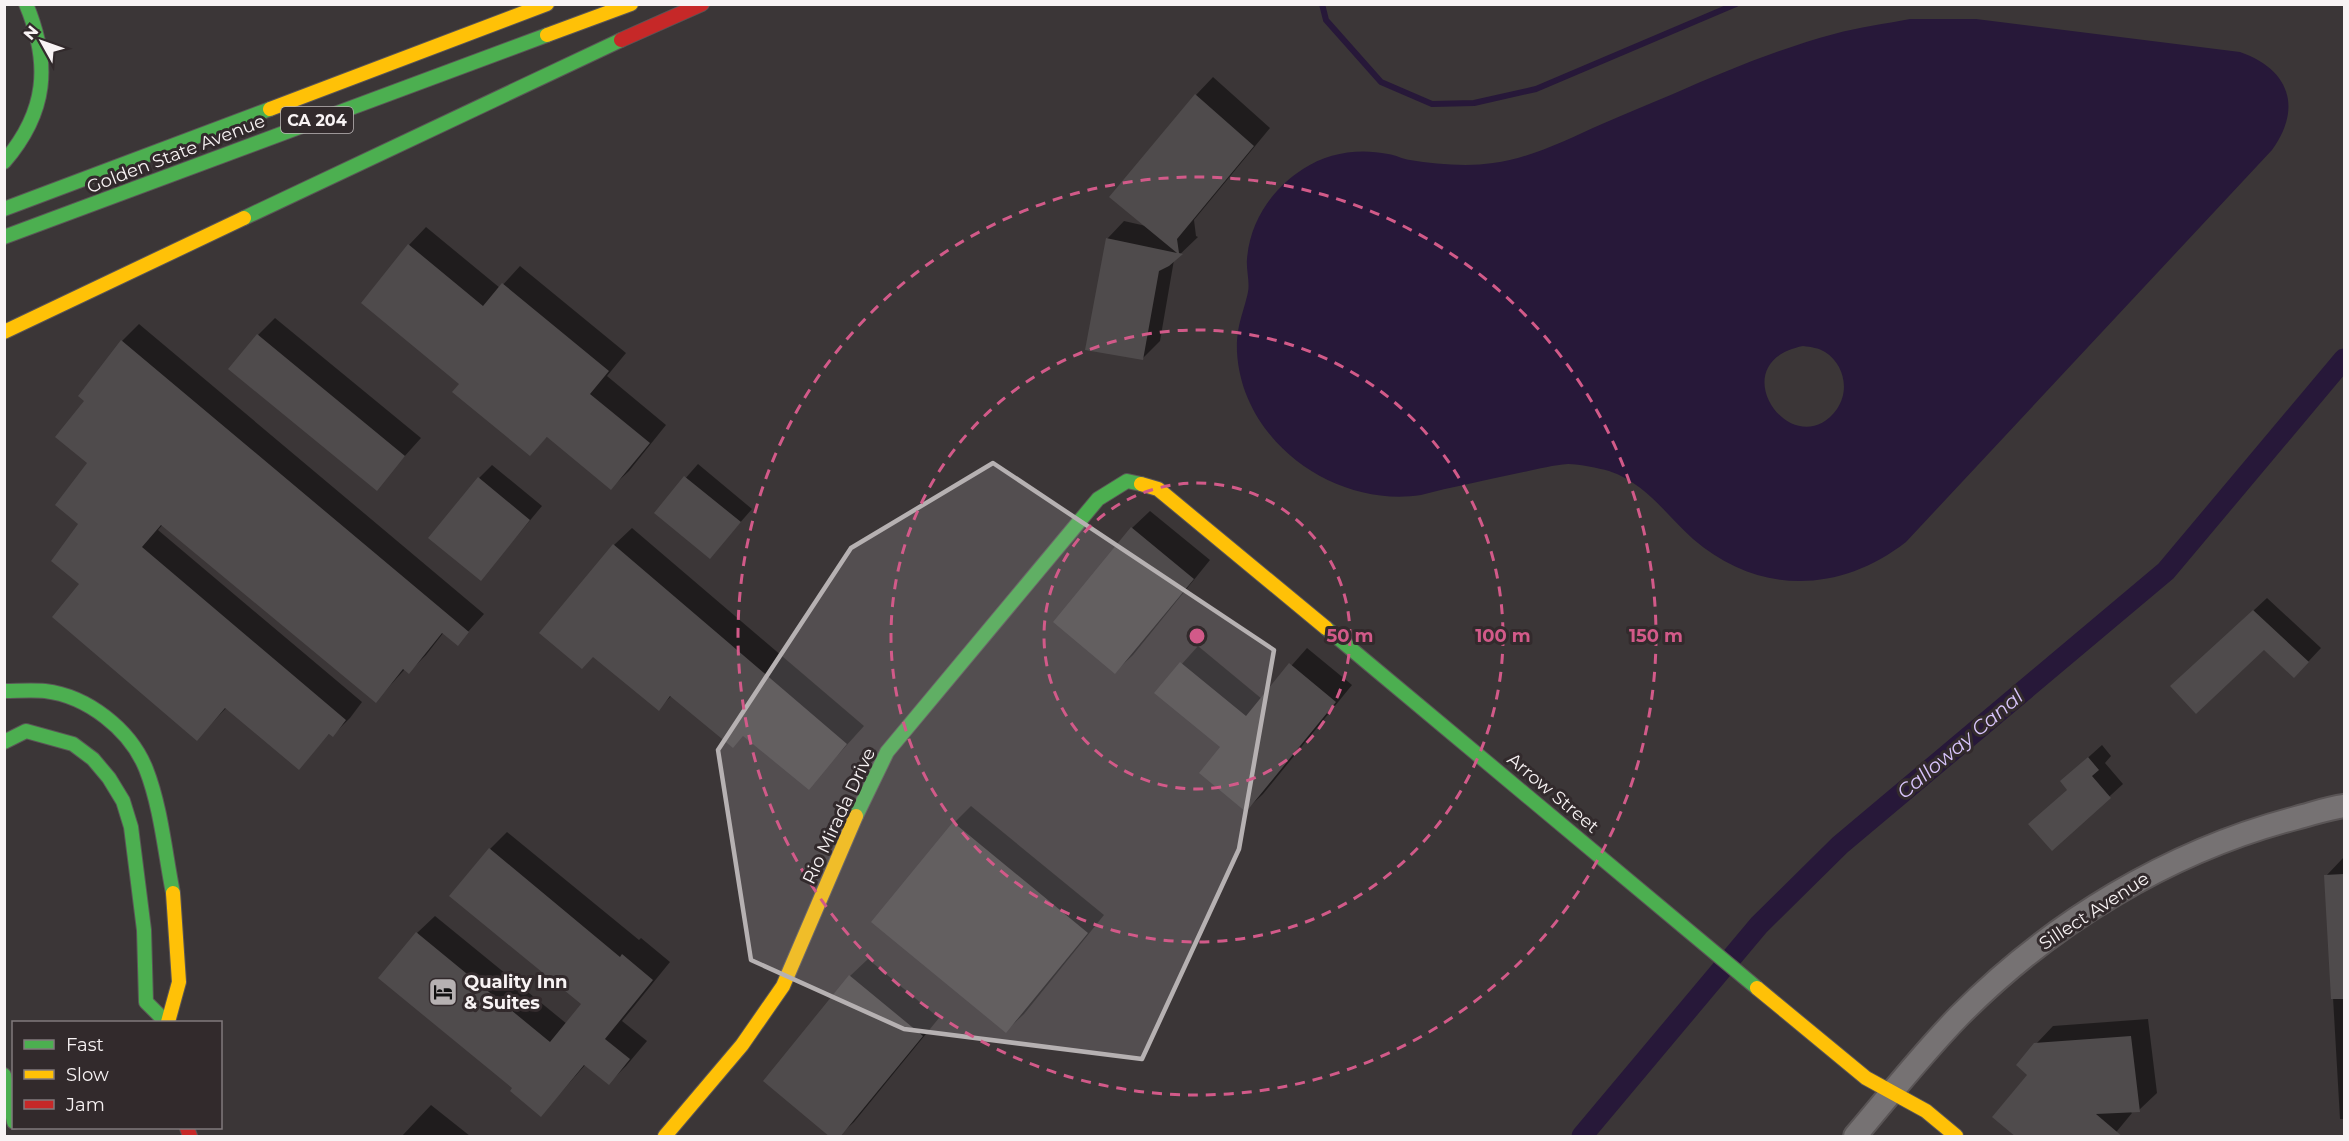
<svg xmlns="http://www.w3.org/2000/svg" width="2349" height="1141" viewBox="0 0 2349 1141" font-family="Montserrat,sans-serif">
  <rect width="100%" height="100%" fill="#3b3637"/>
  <!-- water -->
  <path fill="#271839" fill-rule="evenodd" d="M1910 19H1976L2240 52C2289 69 2303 107 2272 150L1906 542C1839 594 1758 595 1693 539 1665 514 1647 484 1609 471 1598 468 1580 464 1568 464 1551 465 1531 471 1514 474 1483 481 1451 487 1421 495 1335 508 1242 442 1237 352 1236 326 1243 315 1248 292 1250 282 1246 270 1247 259 1250 221 1272 189 1303 169 1328 152 1360 148 1388 154 1396 155 1402 159 1410 160 1435 164 1467 167 1493 163 1531 158 1566 140 1602 124 1625 114 1649 104 1673 94 1723 72 1781 48 1834 34 1859 27 1885 24 1910 19ZM1803 346C1811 347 1819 348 1825 352 1844 364 1850 390 1837 409 1794 468 1718 363 1803 346Z"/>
  <!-- shadow -->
  <path fill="#0007" d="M1213 77 1270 128 1194 220 1196 236 1198 237 1174 260 1160 341 1142 359 1107 239 1124 221 1146 226 1111 197 1196 95Z
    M426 227 500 288 520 266 626 353 607 376 666 425 629 471 611 488 548 436 530 454 461 383 363 303 409 245Z
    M275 318 421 438 376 488 258 335Z
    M139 324 484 614 457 644 444 632 426 655 409 672 405 669 376 701 163 524 158 530 362 702 350 718 333 735 330 733 299 768 227 707 197 739 81 584 80 523 89 463 86 400 80 395 122 341Z
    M698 464 752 509 710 557 656 512Z
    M492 465 542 506 481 579 479 478Z
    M1150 511 1210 560 1133 655 1115 672 1055 622 1132 528Z
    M632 528 864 726 808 788 744 735 672 695 659 709 594 656 541 633 614 545Z
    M2267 598 2321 648 2307 663 2264 648 2185 674Z
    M1198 646 1262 699 1307 648 1352 685 1263 794 1246 810 1222 747 1156 693Z
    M2102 745 2111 756 2105 763 2123 784 2052 849 2069 789 2062 781Z
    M971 806 1104 915 1024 1014 1006 1031 954 823Z
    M507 832 639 940 641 938 670 962 622 1021 647 1041 626 1066 609 1083 586 1064 541 1115 514 1088 417 933 435 916 567 1024 583 1004 490 849Z
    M2343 858 2344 1119H2340L2326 876Z
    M868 959 939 1018 854 1122 839 1136 850 976Z
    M2148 1019 2157 1093 2139 1110 2130 1111 2132 1113 2113 1136 2036 1044 2053 1026Z
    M431 1105 470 1136H402Z"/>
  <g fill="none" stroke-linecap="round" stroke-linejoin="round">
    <!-- stream -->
    <path stroke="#271839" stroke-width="6" d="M1322 4 1326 20 1381 82 1432 104 1474 103 1536 89 1736 4"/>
    <!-- canal -->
    <path stroke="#271839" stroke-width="21" d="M1582 1136 1759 925 1840 845 2166 571 2344 359"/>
  </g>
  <!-- building -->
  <path fill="#4f4b4c" d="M1195 94 1254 146 1177 239 1179 253 1183 254 1169 266 1159 271 1143 360 1085 350 1106 238 1177 253 1109 197Z
    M408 244 483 306 502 283 609 371 590 394 650 443 611 490 547 437 530 456 452 392 459 384 361 303Z
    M257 334 405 456 377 491 228 369Z
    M121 340 469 632 458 646 442 633 409 674 403 669 376 703 161 525 142 547 346 720 333 737 329 734 299 770 225 708 197 741 52 617 79 584 51 561 78 524 55 505 87 463 55 437 84 401 78 396Z
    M684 476 741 522 710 559 654 513Z
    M478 477 530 520 481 581 428 538Z
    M1131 527 1194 579 1115 674 1053 622Z
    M613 544 847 744 809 790 743 736 733 748 670 696 659 711 593 657 582 669 539 633Z
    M2253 610 2309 662 2294 678 2264 650 2196 714 2170 686Z
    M1180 662 1246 716 1289 663 1336 702 1246 812 1199 773 1220 747 1154 693Z
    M2088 757 2099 770 2092 776 2111 798 2052 851 2028 824 2067 790 2060 781Z
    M953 822 1088 933 1006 1033 871 922Z
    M489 848 620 957 622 954 653 980 605 1039 630 1059 609 1085 584 1065 541 1117 510 1091 512 1088 378 978 416 932 550 1042 581 1004 449 896Z
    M2344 874V999H2331L2324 875Z
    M849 975 923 1036 840 1137H830L763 1081Z
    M2131 1036 2140 1112 2096 1114 2123 1137H2016L1992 1117 2027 1075 2016 1065 2034 1043Z"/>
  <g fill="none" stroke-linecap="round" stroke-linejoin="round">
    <!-- street casing -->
    <g stroke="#5a5556" stroke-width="26">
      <path id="street" d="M1855 1136C1889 1096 1922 1054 1959 1016 2051 923 2169 851 2296 818 2312 814 2328 808 2344 806"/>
    </g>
    <!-- fast casing -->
    <g stroke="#5a5556" stroke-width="16">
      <path id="fast" d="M4 162C47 112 51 64 26 4
        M4 209 270 109
        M244 218 621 40
        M4 237 547 35
        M1326 628 1757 988
        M4 691C17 691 32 690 45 691 87 696 130 729 146 769 161 807 165 853 173 893
        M4 742 26 731 73 744 93 759 109 778 123 801 131 827 144 930 146 1002 166 1022
        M856 816 887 752 1098 499 1127 481 1141 484
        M4 1075 14 1122"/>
    </g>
    <!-- slow casing -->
    <g stroke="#5a5556" stroke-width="16">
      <path id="slow" d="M547 35 631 4
        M270 109 547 4
        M4 332 244 218
        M1141 484 1158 489 1326 628
        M1757 988 1866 1078 1926 1111 1956 1136
        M168 1022 179 982 173 893
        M665 1136 742 1045 783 986 856 816"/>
    </g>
    <!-- jam casing -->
    <g stroke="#5a5556" stroke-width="16">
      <path id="jam" d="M621 40 702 4
        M187 1128 190 1136"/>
    </g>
    <!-- street -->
    <use href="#street" stroke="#767273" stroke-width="22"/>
    <!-- fast -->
    <use href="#fast" stroke="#4caf50" stroke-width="14"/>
    <!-- slow -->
    <use href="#slow" stroke="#ffc107" stroke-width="14"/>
    <!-- jam -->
    <use href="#jam" stroke="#c62828" stroke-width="14"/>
  </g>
  <!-- marked area -->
  <path fill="#b6b1b2" fill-opacity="0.2" stroke="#b6b1b2" stroke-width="4.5" stroke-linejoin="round" d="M993 463 1274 650 1239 849 1142 1059 904 1029 751 960 718 750 851 548Z"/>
  <!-- distance rings -->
  <g fill="none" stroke="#d25a89" stroke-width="3" stroke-dasharray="10 8">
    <circle cx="1197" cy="636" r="153"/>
    <circle cx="1197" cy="636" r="306"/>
    <circle cx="1197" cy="636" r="459"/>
  </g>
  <!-- icons -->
  <defs>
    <g id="hotel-square" transform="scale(1.5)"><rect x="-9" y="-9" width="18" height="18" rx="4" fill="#b6b1b2" stroke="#322a2c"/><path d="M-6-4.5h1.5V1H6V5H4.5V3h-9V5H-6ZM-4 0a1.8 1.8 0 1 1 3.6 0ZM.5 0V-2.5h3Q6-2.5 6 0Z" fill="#111"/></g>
  </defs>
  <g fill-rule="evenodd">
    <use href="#hotel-square" x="443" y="992"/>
  </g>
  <g text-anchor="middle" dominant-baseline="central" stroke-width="6" stroke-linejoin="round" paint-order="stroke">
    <!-- shield labels -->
    <rect fill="#322a2c" stroke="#bdb7b8" stroke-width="1.5" x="281" y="107" width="72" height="26" rx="4.5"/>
    <g font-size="16" font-weight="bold" fill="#f8f3f4">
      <text x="317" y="120">CA 204</text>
    </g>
    <!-- street labels -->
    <g font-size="18" fill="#f8f3f4" stroke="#322a2c">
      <text transform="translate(176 154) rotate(-21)">Golden State Avenue</text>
      <text transform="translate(1553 793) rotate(40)">Arrow Street</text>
      <text transform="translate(839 816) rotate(-65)">Rio Mirada Drive</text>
      <text transform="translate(2094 911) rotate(-33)">Sillect Avenue</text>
    </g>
    <!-- poi labels -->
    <g font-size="18" font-weight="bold" fill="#f8f3f4" stroke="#322a2c" text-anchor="start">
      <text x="464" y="982">Quality Inn<tspan x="464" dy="21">&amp; Suites</tspan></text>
    </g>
    <!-- water labels -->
    <g font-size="20" font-style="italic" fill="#d9c5fc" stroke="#322a2c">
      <text transform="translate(1960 744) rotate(-40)">Calloway Canal</text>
    </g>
  </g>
  <circle cx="1197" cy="636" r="9" fill="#d25a89" stroke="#322a2c" stroke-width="3"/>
  <g font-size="18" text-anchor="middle" font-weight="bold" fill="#d25a89" stroke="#322a2c" stroke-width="6" stroke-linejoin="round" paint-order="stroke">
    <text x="1350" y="642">50 m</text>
    <text x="1503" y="642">100 m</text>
    <text x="1656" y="642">150 m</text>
  </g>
  <!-- border -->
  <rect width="2349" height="1141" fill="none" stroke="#f8f3f4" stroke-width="12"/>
  <!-- legend -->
  <rect x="12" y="1021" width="210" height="108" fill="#322a2c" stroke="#817a7c" stroke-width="1.5"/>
  <rect x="24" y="1040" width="30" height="9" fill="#4caf50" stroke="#817a7c" stroke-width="1.5"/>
  <text x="66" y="1051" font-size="18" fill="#f8f3f4">Fast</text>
  <rect x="24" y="1070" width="30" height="9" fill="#ffc107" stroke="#817a7c" stroke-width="1.5"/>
  <text x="66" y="1081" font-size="18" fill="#f8f3f4">Slow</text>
  <rect x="24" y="1100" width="30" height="9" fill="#c62828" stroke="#817a7c" stroke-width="1.5"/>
  <text x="66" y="1111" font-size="18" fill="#f8f3f4">Jam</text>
  <!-- north arrow -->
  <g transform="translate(42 42) rotate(310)" stroke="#322a2c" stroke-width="4.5" paint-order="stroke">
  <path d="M0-4.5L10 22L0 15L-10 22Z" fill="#f8f3f4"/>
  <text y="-9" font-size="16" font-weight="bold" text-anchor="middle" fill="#f8f3f4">N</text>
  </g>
</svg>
